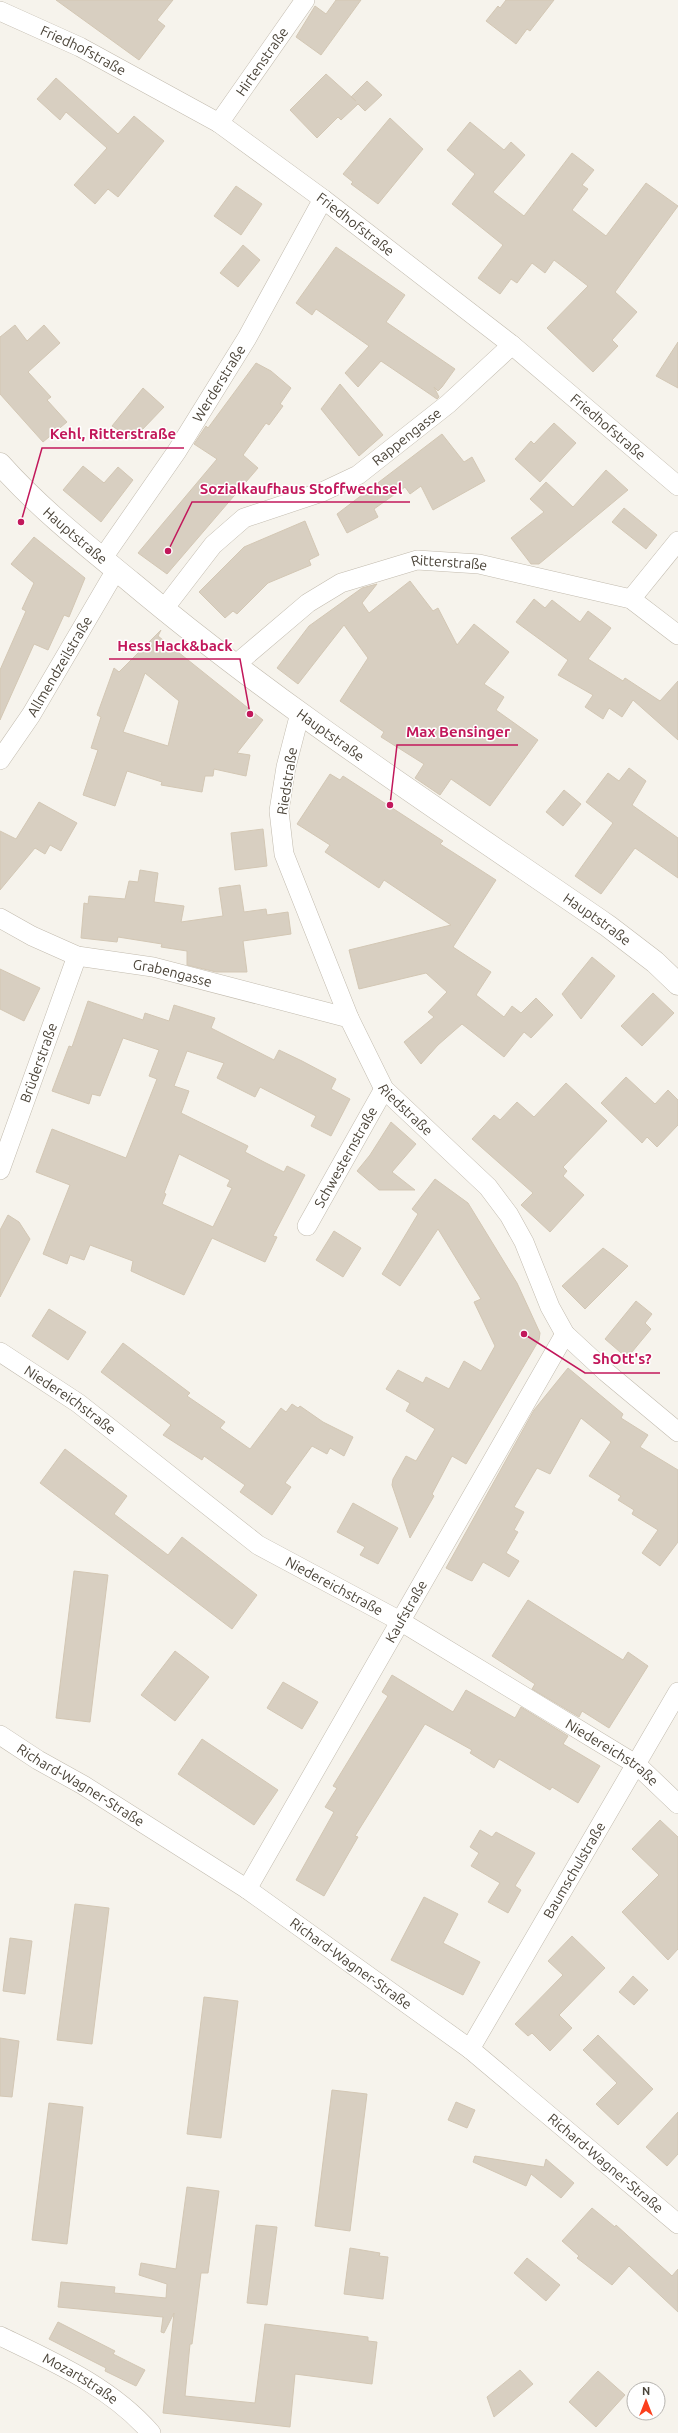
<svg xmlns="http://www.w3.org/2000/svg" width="678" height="2433" viewBox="0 0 678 2433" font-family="Ubuntu,sans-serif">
  <rect width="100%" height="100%" fill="#f6f3ec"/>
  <!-- building -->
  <path fill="#d8cfc1" stroke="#d3c7b4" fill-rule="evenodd" d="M56 0H173L157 20 165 26 139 60Z
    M336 0H361L321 55 296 37 315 6 326 14Z
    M506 0H554L530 31 527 29 516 44 486 21 498 6 500 8Z
    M326 74 356 101 351 97 367 81 382 95 365 111 358 104 341 120 338 117 317 138 290 110Z
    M56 78 118 134 134 116 164 141 118 197 108 189 95 204 74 185 107 148 66 112 60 120 37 99Z
    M390 118 423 149 378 204 351 184 353 182 343 174Z
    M470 122 504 150 511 142 525 155 493 192 524 216 572 153 594 170 582 185 588 189 572 210 606 236 646 183 678 206 615 292 637 312 612 340 618 346 593 372 547 328 588 286 554 260 545 273 532 263 517 283 511 279 500 294 478 278 503 245 452 204 475 174 447 150Z
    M236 186 262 204 241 235 214 216Z
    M243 245 260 260 238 287 220 273Z
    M336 247 405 295 386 322 455 369 442 387 438 391 434 387 439 397 437 399 381 361 358 387 345 373 369 346 316 309 312 315 296 303Z
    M15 325 27 341 44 325 60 343 28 372 51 397 47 400 67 422 43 442 0 394V337Z
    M678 342V388L656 376Z
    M256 363 271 371 291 388 280 404 283 406 269 425 266 423 243 455 258 468 167 574 138 553 217 459 194 444 206 426 208 428Z
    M340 384 383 435 359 456 321 409Z
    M143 388 164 407 141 431 138 429 131 438 112 426Z
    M554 423 576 443 540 482 515 459 531 441 534 444Z
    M442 434 464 462 472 457 485 481 433 510 421 486 410 494 405 487 374 509 378 517 347 533 337 514Z
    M83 466 104 483 118 467 133 480 101 522 63 490Z
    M606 470 628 490 539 564H531L511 538 544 512 530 499 546 482 573 507Z
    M624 508 657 535 646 549 612 522Z
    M305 521 319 555 309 560 311 565 268 583 237 614 233 611 225 618 199 592 244 547Z
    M34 537 85 578 69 617 64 615 48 650 34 644 0 720V670L26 611 22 609 34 583 11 564Z
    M410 581 433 611 438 608 457 645 474 624 509 652 484 684 504 697 496 710 538 740 490 806 451 779 440 795 415 778 424 764 381 737 384 732 340 701 368 658 344 625 298 684 277 668 309 626 362 588 377 584 362 603 369 613Z
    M534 599 545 608 552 600 580 622 588 611 611 628 588 659 623 681 625 678 660 701 678 681V740L633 700 622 717 609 708 603 719 585 707 593 695 558 675 568 660 516 622Z
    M161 630 158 636 263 720 237 753 250 755 246 776 214 769 213 776H205L202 792 161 785 162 782 127 771 115 806 83 795 98 750 91 748 101 717 97 715 114 668 119 672ZM145 673 179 701 168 746 123 732Z
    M629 768 646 781 632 805 678 838V878L635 848 601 894 575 876 613 823 586 802 608 773 619 781Z
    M330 774 340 780 343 776 443 841 440 844 496 880 453 947 491 972 476 995 504 1017 512 1006 521 1013 536 998 553 1015 531 1038 524 1032 504 1057 462 1024 438 1045 421 1064 404 1042 434 1017 428 1012 447 992 426 973 359 989 349 950 451 925 384 880 379 888 325 852 330 845 297 824Z
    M564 790 581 804 563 826 546 812Z
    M39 802 77 823 61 851 50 845 45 854 35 848 0 890V831L16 839Z
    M263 829 267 866 235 870 231 833Z
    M140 870 158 873 154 902 184 906 181 922 223 916 219 888 240 885 244 912 266 909 267 915 288 912 291 934 243 941 247 972H216L187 965V951L161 947 162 944 118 937 117 942 81 938 84 903 88 904 89 896 125 899 129 881 138 882Z
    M592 957 615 976 581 1019 562 994Z
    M0 969 40 988 24 1021 0 1009Z
    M653 993 674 1013 642 1046 621 1026Z
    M88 1001 143 1020 145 1013 169 1021 174 1005 215 1018 211 1028 274 1060 279 1050 302 1061 336 1079 331 1089 350 1099 331 1136 311 1126 316 1116 260 1087 255 1097 217 1078 224 1063 187 1051 174 1086 189 1091 181 1113 248 1146 245 1152 264 1162 284 1172 287 1166 305 1175 273 1236 277 1237 265 1262 212 1238 184 1295 131 1271 133 1261 90 1245 84 1260 70 1255 67 1264 43 1254 70 1185 36 1172 52 1129 126 1158 157 1079 149 1076 159 1050 123 1038 100 1096 92 1094 89 1104 52 1091 69 1046 72 1047ZM179 1154 230 1180 227 1186 232 1188 213 1227 162 1204 166 1194 164 1193Z
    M626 1077 655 1104 668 1090 678 1100V1125L657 1147 647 1137 642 1143 601 1103Z
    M566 1083 607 1121 563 1167 567 1171 563 1176 584 1195 550 1232 521 1205 533 1193 472 1139 494 1115 500 1120 517 1102 534 1117Z
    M391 1122 416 1144 392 1172 415 1190H379L357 1171 370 1155Z
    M435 1179 468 1203 517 1283 540 1333 539 1340 466 1464 452 1456 432 1494 434 1496 410 1538 392 1485 393 1479 406 1456 416 1461 435 1429 406 1411 410 1403 386 1389 398 1370 423 1383 426 1377 449 1389 464 1361 481 1371 495 1346 474 1302 481 1299 438 1229 400 1286 382 1274 418 1214 412 1209Z
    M8 1215 19 1222 30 1239 0 1297V1230Z
    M334 1231 361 1248 343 1277 316 1260Z
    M603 1248 628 1266 585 1309 562 1286Z
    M636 1301 652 1314 645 1323 651 1329 627 1358 605 1339Z
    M49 1309 86 1332 68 1360 32 1336Z
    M123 1343 190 1393 187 1396 225 1422 220 1428 250 1449 281 1408 286 1412 292 1404 298 1408 300 1406 323 1422 353 1437 344 1456 330 1448 327 1454 312 1446 285 1483 291 1487 272 1515 240 1492 245 1485 204 1456 202 1460 163 1435 171 1425 101 1372Z
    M568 1368 623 1414 621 1418 648 1435 640 1447 678 1470V1542L660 1566 642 1553 658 1530 632 1514 634 1510 618 1500 621 1496 589 1476 611 1442 581 1418 550 1474 537 1468 514 1507 524 1512 514 1530 518 1532 506 1553 519 1561 509 1577 483 1562 472 1581 467 1579 446 1568 534 1410Z
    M65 1449 127 1496 114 1514 168 1555 182 1537 257 1595 232 1629 40 1483Z
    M353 1503 398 1528 378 1564 360 1555 365 1547 337 1532Z
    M74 1571 108 1575 90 1722 56 1718Z
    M528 1600 623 1660 628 1652 648 1666 609 1728 582 1711 579 1717 532 1689 535 1684 492 1656Z
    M175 1651 209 1677 175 1721 141 1695Z
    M392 1675 453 1712 466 1690 515 1718 521 1707 568 1736 563 1744 600 1766 578 1803 552 1787 550 1790 499 1759 494 1768 470 1753 472 1750 425 1724 355 1836 358 1837 324 1896 296 1880 334 1812 325 1807 337 1788 333 1786 388 1696 382 1692Z
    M283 1682 318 1702 302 1729 267 1708Z
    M202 1739 278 1790 254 1825 178 1774Z
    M660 1820 678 1837V1949L668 1960 622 1912 659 1875 632 1849Z
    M480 1830 492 1837 496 1832 535 1853 515 1886 521 1890 508 1913 488 1902 500 1883 471 1866 479 1853 470 1847Z
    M424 1897 458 1914 443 1943 480 1962 463 1995 391 1960Z
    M75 1904 109 1908 92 2044 57 2040Z
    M572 1936 605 1968 559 2015 572 2028 550 2051 532 2033 528 2036 515 2024 563 1975 548 1961Z
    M10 1938 32 1941 25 1994 3 1991Z
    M633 1976 648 1990 634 2005 619 1992Z
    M204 1997 238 2001 221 2138 187 2134Z
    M598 2035 653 2089 618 2125 596 2104 617 2083 583 2050Z
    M0 2038 19 2041 12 2097 0 2096Z
    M332 2090 367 2094 350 2231 315 2226Z
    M456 2102 475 2110 467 2128 448 2120Z
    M49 2103 83 2107 67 2244 32 2240Z
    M678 2112V2154L667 2166 646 2147Z
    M475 2156 544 2167 546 2159 574 2183 561 2198 531 2174 526 2186 473 2162Z
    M187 2187 219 2191 208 2273H201L192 2344H190L185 2396 255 2403 265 2324 368 2337V2341L377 2342 372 2384 295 2374 290 2427 163 2413 174 2313 164 2333 161 2332 163 2317 58 2307 61 2282 115 2287 114 2293 166 2298 167 2284 139 2275 141 2263 176 2269Z
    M592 2208 615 2227 616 2225 672 2276 678 2269V2312L629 2266 612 2285 577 2258 579 2256 562 2241Z
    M256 2225 277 2227 267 2305 247 2303Z
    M350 2248 380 2253 379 2256 388 2257 383 2299 344 2294Z
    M527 2258 560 2285 546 2301 514 2273Z
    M58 2322 115 2351 113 2354 145 2370 136 2386 105 2371 106 2368 49 2339Z
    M520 2370 533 2384 494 2417 487 2397Z
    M598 2371 625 2395 596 2427 569 2402Z"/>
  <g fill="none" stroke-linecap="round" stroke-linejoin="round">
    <!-- minor casing -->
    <g stroke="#c2bbae" stroke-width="20">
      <g id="minor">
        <path id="s1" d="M0 11 80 47 219 123 323 199 512 345 678 486"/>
        <path id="s2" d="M219 123 305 0"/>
        <path id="s3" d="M102 559 177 451 247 338 323 199"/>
        <path d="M631 599 678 541"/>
        <path id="s4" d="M163 610 213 545 244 518 322 492 358 475 448 404 512 345"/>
        <path id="s5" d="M235 665 308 603 341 583 417 560 479 564 631 599 678 635"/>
        <path id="s6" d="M300 713 286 767 279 811 284 854 349 1018 384 1089 488 1187 509 1215 524 1242 550 1307 565 1334 606 1372 678 1432"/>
        <path id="s7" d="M0 760 31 715 116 570"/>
        <path id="s8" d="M0 918 32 936 77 956 153 967 349 1018"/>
        <path id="s9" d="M0 1170 77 956"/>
        <path id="s10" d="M307 1226 384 1089"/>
        <path id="s11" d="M0 1352 78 1403 258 1545 400 1621 637 1765 678 1804"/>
        <path id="s12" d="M0 1735 38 1760 83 1785 247 1889 470 2049 678 2224"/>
        <path id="s13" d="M247 1889 565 1334"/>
        <path id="s14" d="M470 2049 678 1692"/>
        <path id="s15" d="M0 2336C54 2362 111 2387 151 2433"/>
      </g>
    </g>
    <!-- tertiary casing -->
    <g stroke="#c2bbae" stroke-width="23">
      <g id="tertiary">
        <path id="s16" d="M0 464C39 508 86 545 131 582 281 708 447 815 608 926L655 962 678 984"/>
      </g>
    </g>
    <!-- minor -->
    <use href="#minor" stroke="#fff" stroke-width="19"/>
    <!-- tertiary -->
    <use href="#tertiary" stroke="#fff" stroke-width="22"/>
  </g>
  <g text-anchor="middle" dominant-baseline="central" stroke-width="3" stroke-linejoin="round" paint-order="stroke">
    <!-- street labels -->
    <g font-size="14" fill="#4b4439" stroke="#fff">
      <text stroke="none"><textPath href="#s1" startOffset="92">Friedhofstraße</textPath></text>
      <text stroke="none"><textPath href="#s2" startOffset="75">Hirtenstraße</textPath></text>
      <text stroke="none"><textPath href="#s1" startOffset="416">Friedhofstraße</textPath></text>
      <text stroke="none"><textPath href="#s3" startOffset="211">Werderstraße</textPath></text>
      <text stroke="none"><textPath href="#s1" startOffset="740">Friedhofstraße</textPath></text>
      <text stroke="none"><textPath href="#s4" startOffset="307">Rappengasse</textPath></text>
      <text stroke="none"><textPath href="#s16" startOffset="104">Hauptstraße</textPath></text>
      <text stroke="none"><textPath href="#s5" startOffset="246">Ritterstraße</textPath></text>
      <text stroke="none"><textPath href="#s7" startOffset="111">Allmendzeilstraße</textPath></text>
      <text stroke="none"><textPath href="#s16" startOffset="428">Hauptstraße</textPath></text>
      <text transform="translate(287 781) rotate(-81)">Riedstraße</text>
      <text stroke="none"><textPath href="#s16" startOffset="752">Hauptstraße</textPath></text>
      <text stroke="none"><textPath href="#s8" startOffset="183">Grabengasse</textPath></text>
      <text stroke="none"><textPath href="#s9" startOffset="114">Brüderstraße</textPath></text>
      <text stroke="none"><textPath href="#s6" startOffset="429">Riedstraße</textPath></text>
      <text stroke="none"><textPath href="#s10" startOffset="79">Schwesternstraße</textPath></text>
      <text stroke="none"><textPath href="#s11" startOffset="85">Niedereichstraße</textPath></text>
      <text stroke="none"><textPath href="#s11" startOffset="409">Niedereichstraße</textPath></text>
      <text stroke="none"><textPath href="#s13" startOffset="320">Kaufstraße</textPath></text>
      <text stroke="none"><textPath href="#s11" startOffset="733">Niedereichstraße</textPath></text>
      <text stroke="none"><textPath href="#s12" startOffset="95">Richard-Wagner-Straße</textPath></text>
      <text stroke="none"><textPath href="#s14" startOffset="207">Baumschulstraße</textPath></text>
      <text stroke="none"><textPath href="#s12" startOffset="419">Richard-Wagner-Straße</textPath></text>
      <text stroke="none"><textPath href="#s12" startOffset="743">Richard-Wagner-Straße</textPath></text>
      <text stroke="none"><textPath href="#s15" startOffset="91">Mozartstraße</textPath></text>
    </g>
  </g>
  <!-- callouts -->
  <path fill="none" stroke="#c2185b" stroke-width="1.5" d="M21 522L42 448H184M168 551L192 502H410M250 714L240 659H109M390 805L397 745H518M524 1334L585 1373H660"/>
  <g fill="#c2185b" stroke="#fff" stroke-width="1.5">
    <circle cx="21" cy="522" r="4"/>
    <circle cx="168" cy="551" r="4"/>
    <circle cx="250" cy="714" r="4"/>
    <circle cx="390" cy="805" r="4"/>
    <circle cx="524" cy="1334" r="4"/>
  </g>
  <g font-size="15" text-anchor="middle" font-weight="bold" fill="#c2185b" stroke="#fff" stroke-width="3" stroke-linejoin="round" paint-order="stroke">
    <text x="113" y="439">Kehl, Ritterstraße</text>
    <text x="301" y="494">Sozialkaufhaus Stoffwechsel</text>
    <text x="175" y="651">Hess Hack&amp;back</text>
    <text x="458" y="737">Max Bensinger</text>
    <text x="622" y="1364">ShOtt's?</text>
  </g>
  <!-- north arrow -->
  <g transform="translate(646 2401)"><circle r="19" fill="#ffffff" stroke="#b7b4b0"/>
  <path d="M0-3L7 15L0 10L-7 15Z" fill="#fc3f1d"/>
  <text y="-6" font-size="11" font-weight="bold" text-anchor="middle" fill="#4b4439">N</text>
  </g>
</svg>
